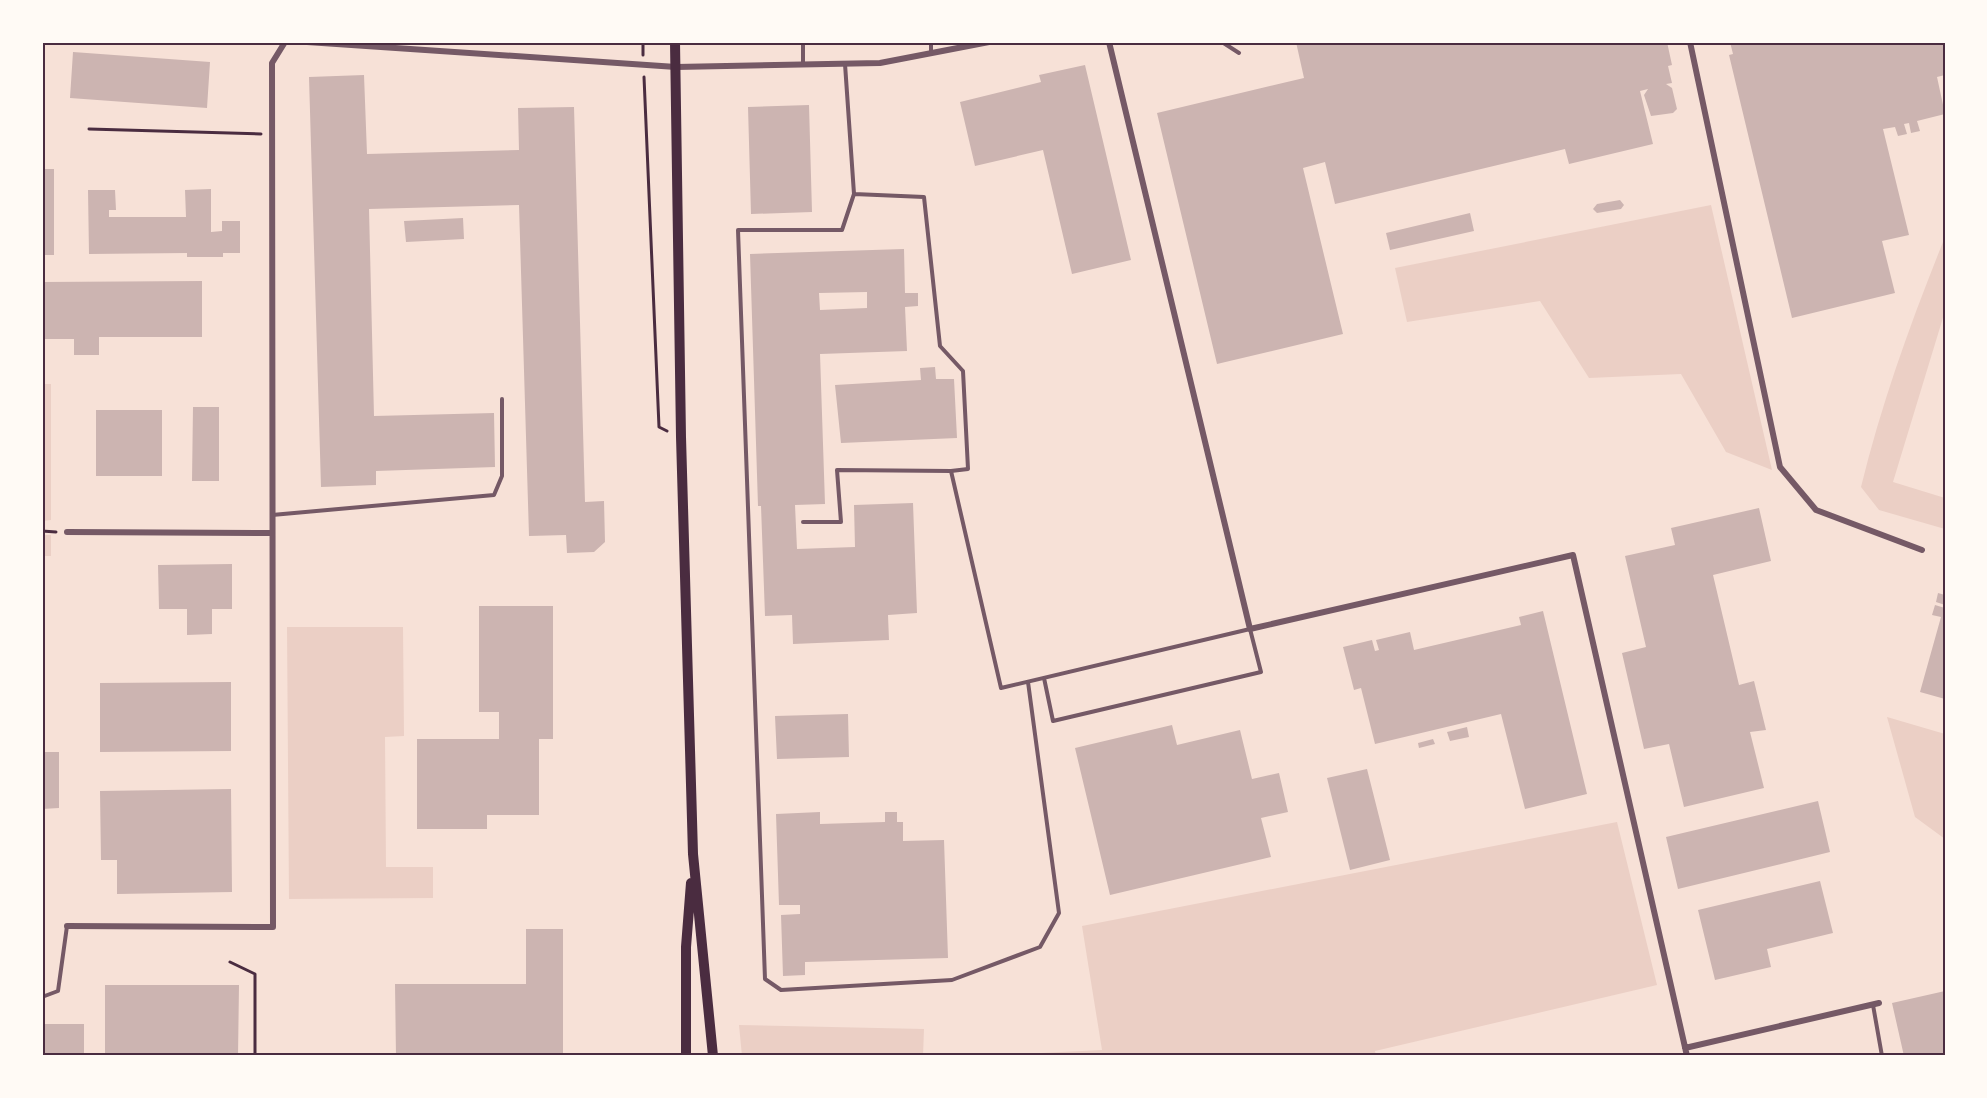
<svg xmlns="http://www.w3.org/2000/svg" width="1987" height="1098" viewBox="0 0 1987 1098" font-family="Rubik,sans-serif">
  <rect width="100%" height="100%" fill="#f7e1d7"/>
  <!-- green -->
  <path fill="#ebcfc5" d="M1711 205 1772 470 1726 452 1681 374 1589 378 1540 301 1407 322 1395 268Z
    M1945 237V311L1893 482 1945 498V529L1879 510 1861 487C1882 401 1912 319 1945 237Z
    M42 384H51V520L42 521Z
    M42 535H51V556H42Z
    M287 627H403L404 736 385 737 386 867H433V898L289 899Z
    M1887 717 1945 734V839L1915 817Z
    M1617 822 1657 985 1375 1051 1376 1056H982L1102 1050 1082 926Z
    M739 1025 924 1029 923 1056H742Z"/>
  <!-- building -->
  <path fill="#ccb4b1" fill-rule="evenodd" d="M1296 42H1667L1672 65 1668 66 1672 83 1666 84 1672 88 1677 109 1673 113 1651 116 1644 95 1648 89 1640 91 1653 144 1569 164 1565 149 1335 204 1325 162 1303 168 1343 334 1217 364 1157 113 1304 78Z
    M1730 42H1945V75L1937 77 1945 114 1917 121 1920 131 1911 133 1909 123 1904 124 1907 134 1898 136 1895 127 1883 129 1909 235 1882 241 1895 293 1792 318 1729 55 1733 54Z
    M73 52 210 62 207 108 70 98Z
    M1085 65 1131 260 1072 274 1043 150 975 166 960 102 1041 82 1039 75Z
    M364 75 367 154 519 150 518 108 574 107 585 502 604 501 605 542 594 552 567 553 566 535 529 536 519 205 369 209 374 416 494 413 495 467 376 471V485L321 487 309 77Z
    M809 105 812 212 751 214 748 107Z
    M42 169H54V255H42Z
    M211 189V232L222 231V221H240V253H223V257H187V253L89 254 88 190H115L116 210H109V217H186L185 190Z
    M1620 200 1624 205 1621 209 1597 213 1593 209 1597 204Z
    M1470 213 1474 231 1390 250 1386 233Z
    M463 218 464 239 406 242 404 221Z
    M904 249 905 293H918V306L905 307 907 351 820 354 825 504 795 505 797 549 855 547 854 505 913 503 917 613 888 615 889 640 793 644 792 615 765 616 761 506H758L750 254ZM867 292V308L820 310 819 293Z
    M202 281V337H99V355H74V339H42V282Z
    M935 367 936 379H954L957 438 841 443 835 385 921 380 920 368Z
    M193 407H219V481H192Z
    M96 410H162V476H96Z
    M1759 508 1771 561 1713 575 1739 685 1754 681 1766 730 1750 732 1764 788 1684 807 1669 744 1644 749 1622 653 1646 647 1625 556 1675 545 1671 528Z
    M232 564V609H212V634L187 635V609H159L158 565Z
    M1938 593 1945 595V605L1936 602Z
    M1935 605 1945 608V699L1920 692 1941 617 1932 615Z
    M479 606H553V739H539V815H487V829H417V739H499V712H479Z
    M1543 611 1587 794 1525 809 1501 714 1375 744 1361 688 1354 690 1343 647 1372 640 1375 651 1379 650 1376 640 1410 632 1414 650 1521 625 1519 617Z
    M231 682V751L100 752V683Z
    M848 714 849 757 777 759 775 716Z
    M1172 725 1177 745 1240 730 1252 779 1279 773 1288 812 1261 818 1271 857 1110 895 1075 748Z
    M1467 727 1469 737 1450 741 1447 732Z
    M1433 739 1435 744 1419 748 1418 743Z
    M42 752H59V808L42 809Z
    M1367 769 1390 860 1350 870 1327 778Z
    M231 789 232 892 117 894V860H101L100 791Z
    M1818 801 1830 852 1678 889 1666 837Z
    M820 812V824L885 822V812H897V822H903V841L944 840 948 958 805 962V975L783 976 781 915 800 914V905H779L776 814Z
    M1820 881 1833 933 1767 949 1771 967 1715 980 1698 910Z
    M526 929H563V1056H396L395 984H526Z
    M105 985H239L238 1056H105Z
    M1945 991V1056H1904L1892 1003Z
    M42 1024H84V1056H42Z"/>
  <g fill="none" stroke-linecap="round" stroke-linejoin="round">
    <!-- path -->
    <path stroke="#4a2c40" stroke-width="3" d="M643 42V55
      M644 77 659 427 667 431
      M89 129 261 134
      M42 531 56 532
      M230 962 255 974V1056"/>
    <!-- service -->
    <path stroke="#755966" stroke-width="4" d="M803 42V64
      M931 42V53
      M1222 42 1239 53
      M845 64 854 194
      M951 471 1001 688 1250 629 1261 672 1053 721 1044 678
      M272 515 494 495 502 476V399
      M803 522H841L837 470 951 471 968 469 963 371 940 346 924 197 854 194 842 230H738L765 979 781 990 952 980 1040 947 1059 913 1028 682
      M42 997 58 991 67 926
      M1873 1005 1882 1056"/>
    <!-- minor -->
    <path stroke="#755966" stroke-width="6" d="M307 42 676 67 880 63 989 42
      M1109 42 1250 629 1573 555 1687 1056
      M1690 42 1780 467 1816 510 1922 550
      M67 532 271 533
      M67 926 273 927 272 63 285 42
      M1685 1048 1879 1003"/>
    <!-- secondary -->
    <path stroke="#4a2c40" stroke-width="10" d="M675 42 681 437 693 854 713 1056
      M686 1056V947L691 883"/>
  </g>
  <!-- border -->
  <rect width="1987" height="1098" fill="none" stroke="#fffaf5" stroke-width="87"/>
  <rect x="44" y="44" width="1900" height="1010" fill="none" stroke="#4a2c40" stroke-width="2"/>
</svg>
